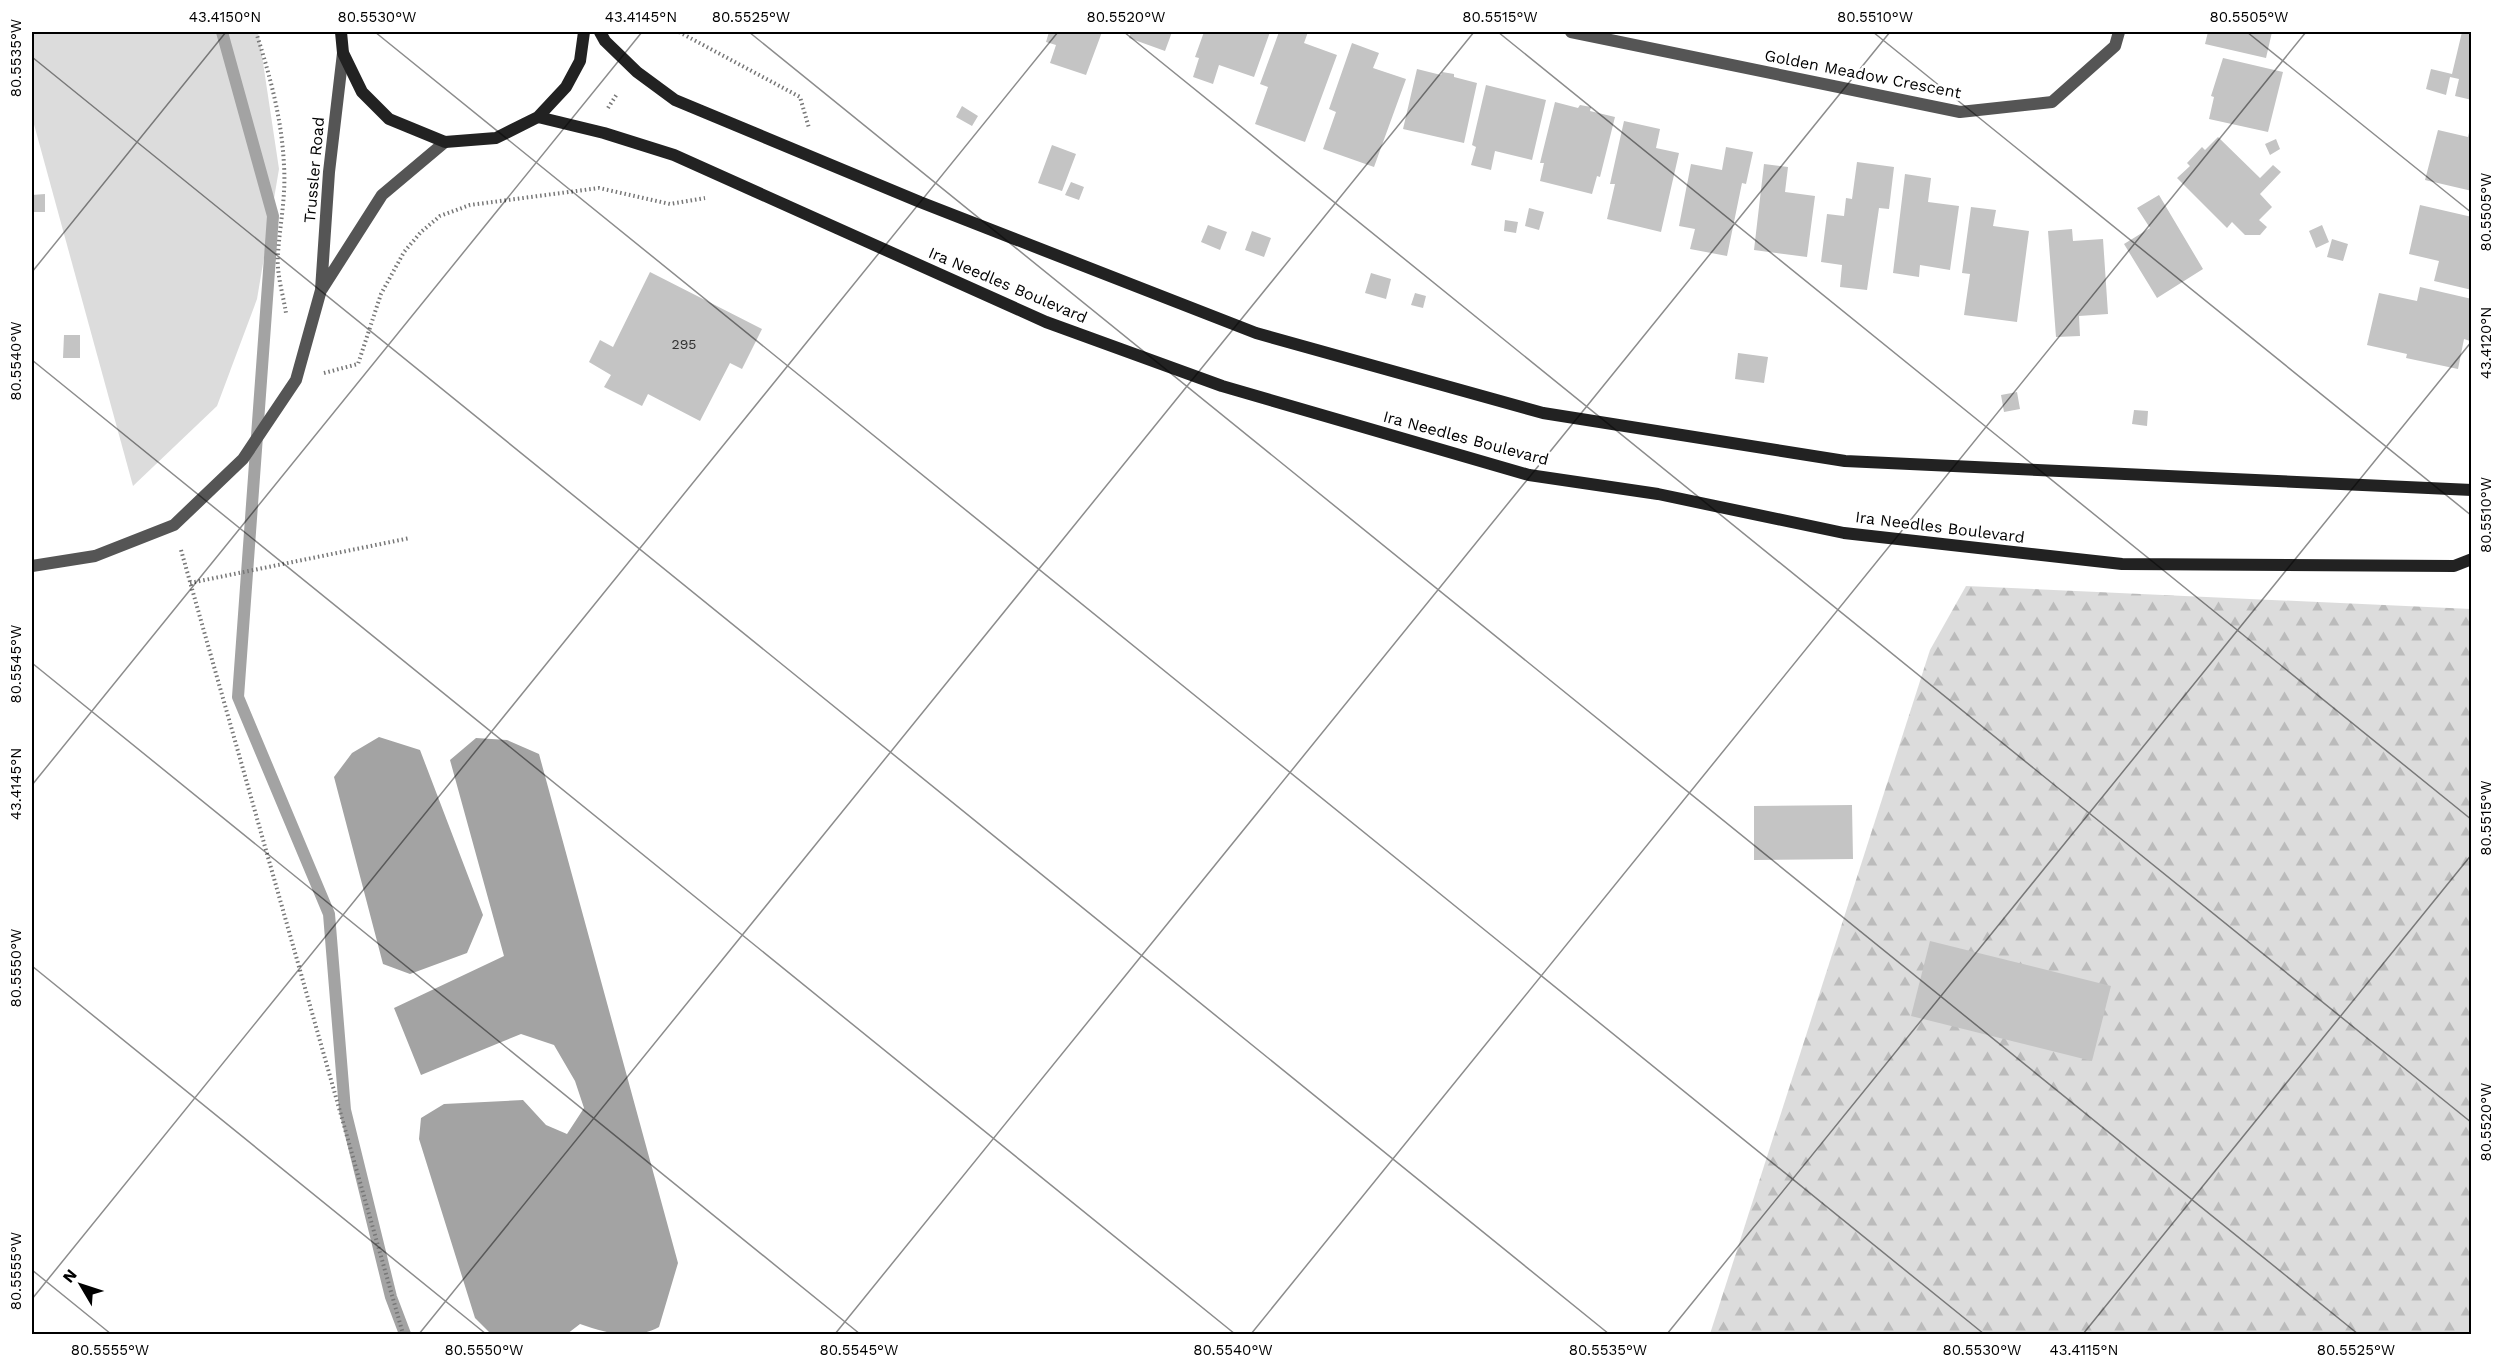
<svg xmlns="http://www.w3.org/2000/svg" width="2503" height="1366" viewBox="0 0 2503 1366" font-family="'Work Sans',sans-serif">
  <defs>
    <pattern id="forest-firs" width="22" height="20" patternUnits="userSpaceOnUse" patternTransform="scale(1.5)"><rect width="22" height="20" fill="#dcdcdc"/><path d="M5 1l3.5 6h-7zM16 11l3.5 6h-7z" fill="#bbb"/></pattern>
  </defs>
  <rect width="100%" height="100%" fill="#fff"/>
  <!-- grass -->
  <path fill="#dcdcdc" d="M32 32H257L259 36 279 169 257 299 217 406 133 486 32 117Z"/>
  <!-- forest -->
  <path fill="url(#forest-firs)" d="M1966 586 2471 609V1334H1710L1930 650Z"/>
  <!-- water -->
  <path fill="#a3a3a3" d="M379 737 420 750 483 915 467 953 410 974 383 964 334 777 352 753Z
    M476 738 507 740 539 754 678 1263 659 1327C633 1341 606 1333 580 1324L567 1334H491L475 1318 419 1139 421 1118 444 1104 523 1100 546 1125 567 1134 584 1108 575 1081 554 1045 521 1034 421 1075 394 1008 504 956 450 760Z"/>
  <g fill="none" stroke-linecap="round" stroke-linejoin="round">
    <!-- stream -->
    <path stroke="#a3a3a3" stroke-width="12" d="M222 32 273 216 238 697 329 914 345 1110 391 1297 405 1334"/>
  </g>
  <!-- building -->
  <path fill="#c4c4c4" d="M1049 32H1102L1086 75 1050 63 1056 45 1046 42Z
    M1131 32H1172L1165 51 1129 38Z
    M1204 32H1270L1254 77 1219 65 1213 84 1193 77 1199 58 1195 57Z
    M1279 32H1308L1304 43 1337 55 1305 142 1255 124 1268 87 1260 84Z
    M2208 32H2272L2266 58 2205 44Z
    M2462 32H2472V100L2455 96 2459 79 2450 77 2446 95 2426 89 2431 69 2452 74Z
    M1352 43 1379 53 1373 68 1406 79 1374 167 1323 149 1336 112 1329 109Z
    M2223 58 2283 72 2268 132 2209 119 2214 97 2211 96Z
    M1417 69 1441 75 1442 72 1454 74V77L1477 83 1464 143 1403 129Z
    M1486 85 1546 100 1532 160 1495 151 1491 170 1471 165 1476 147 1472 145Z
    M1555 102 1578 108 1580 105 1591 107 1590 111 1615 117 1600 177 1597 176 1592 194 1540 181 1544 163H1540Z
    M962 106 978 116 972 126 956 117Z
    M1624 121 1660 129 1656 148 1679 153 1661 232 1607 219 1615 184H1610Z
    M2471 124 2472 191 2425 180 2438 130 2468 137Z
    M2218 137 2260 178 2273 165 2281 172 2260 194 2272 207 2259 220 2267 227 2260 235H2245L2232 222 2227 228 2177 178 2190 166 2187 163 2202 147 2205 150Z
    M2276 139 2280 149 2270 155 2265 144Z
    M1052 145 1076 154 1062 191 1038 183Z
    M1726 147 1753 152 1746 184 1742 183 1727 256 1690 249 1695 229 1679 226 1691 164 1722 170Z
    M1857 162 1894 167 1889 209 1879 208 1867 290 1840 287 1842 265 1821 262 1827 214 1844 216 1846 198 1852 199Z
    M1764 164 1788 167 1785 192 1815 196 1807 257 1754 250Z
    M1905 174 1931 178 1928 202 1959 206 1950 270 1920 265 1919 277 1893 273Z
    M1071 182 1084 187 1079 200 1065 195Z
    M45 194V212H32V195Z
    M2159 195 2203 269 2157 298 2124 244 2150 228 2137 208Z
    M2420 205 2472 217V290L2434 281 2439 261 2409 254Z
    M1971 207 1996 210 1993 226 2029 231 2017 322 1964 315 1970 274 1962 273Z
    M1529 208 1544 212 1539 230 1525 226Z
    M1505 220 1518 222 1516 233 1504 231Z
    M1208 225 1227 232 1220 250 1201 242Z
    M2322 225 2329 242 2316 248 2309 231Z
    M2072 229 2073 241 2103 239 2108 314 2079 316 2080 336 2056 337 2048 231Z
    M1252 231 1271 238 1264 257 1245 250Z
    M2332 239 2348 244 2343 261 2327 257Z
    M650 272 762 329 742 369 730 363 700 421 648 394 642 406 604 387 611 375 589 362 600 340 613 347Z
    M1371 273 1391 279 1386 299 1365 293Z
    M2420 287 2472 299V334L2470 341 2464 339 2458 369 2406 358 2407 354 2367 345 2379 293 2417 301Z
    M1415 293 1426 296 1423 308 1411 305Z
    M64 335H80V358H63Z
    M1738 353 1768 357 1764 383 1735 379Z
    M2017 392 2020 409 2004 412 2001 395Z
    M2134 410 2148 411 2147 426 2132 424Z
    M1852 805 1853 859 1754 860V806Z
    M1930 941 2111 986 2092 1061 1911 1016Z"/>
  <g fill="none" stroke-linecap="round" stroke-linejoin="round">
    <!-- path -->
    <path stroke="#777" stroke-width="4" stroke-dasharray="1.5 3" stroke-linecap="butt" d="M256 32C270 76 282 119 284 166 286 196 280 224 278 253 276 272 283 294 286 313
      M679 32 800 97 809 128
      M608 108 617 94
      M324 373 358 364 381 294 404 252 421 232 440 216 470 205 599 188 670 204 705 198
      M181 550 403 1334
      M190 583 410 538"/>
    <!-- street -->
    <path stroke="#555" stroke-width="12" d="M1571 32 1960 112 2052 102 2115 46 2119 32
      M322 289 382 195 445 142
      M32 566 95 556 174 525 243 459 296 380 321 290 329 172 343 53"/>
    <!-- secondary -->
    <path stroke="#222" stroke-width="12" d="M341 32 343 53 362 92 389 119 445 142 496 138 538 117 566 87 580 61 584 32
      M600 32 605 41 637 72 675 100 920 202 1256 333 1543 413 1845 461 2472 490
      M538 117 604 133 674 155 1046 322 1222 386 1529 475 1658 494 1844 533 2122 564 2454 566 2472 559"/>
  </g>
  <!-- ticks -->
  <path fill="none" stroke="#000" stroke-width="1.5" stroke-opacity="0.45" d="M375 32 1984 1334M749 32 2358 1334M1124 32 2472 1123M1498 32 2472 820M1873 32 2472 516M2247 32 2472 213M32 57 1609 1334M32 272 226 32M32 360 1235 1334M32 663 860 1334M32 785 642 32M32 966 486 1334M32 1270 111 1334M32 1299 1058 32M419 1334 1474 32M835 1334 1890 32M1251 1334 2306 32M1667 1334 2472 341M2083 1334 2472 854"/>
  <g text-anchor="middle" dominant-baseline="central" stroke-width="5" stroke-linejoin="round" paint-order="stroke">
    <!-- number labels -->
    <g font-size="14" fill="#313131">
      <text x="684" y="344">295</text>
    </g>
    <!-- street labels -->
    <g font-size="16" fill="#000" stroke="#fff">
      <text transform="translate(1863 74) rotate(11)">Golden Meadow Crescent</text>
      <text transform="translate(314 170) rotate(-85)">Trussler Road</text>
      <text transform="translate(1008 285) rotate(23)">Ira Needles Boulevard</text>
      <text transform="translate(1466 438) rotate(15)">Ira Needles Boulevard</text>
      <text transform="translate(1940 527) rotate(7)">Ira Needles Boulevard</text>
    </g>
  </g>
  <!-- border -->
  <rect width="2503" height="1366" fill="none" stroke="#ffffff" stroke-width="66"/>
  <!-- north arrow -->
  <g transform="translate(81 1285) rotate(309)" stroke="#ffffff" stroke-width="4.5" paint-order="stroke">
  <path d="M0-4.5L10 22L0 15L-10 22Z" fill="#000000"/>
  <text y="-9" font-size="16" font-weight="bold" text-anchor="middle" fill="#000000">N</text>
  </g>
  <rect x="33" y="33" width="2437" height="1300" fill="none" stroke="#000" stroke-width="2"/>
  <g font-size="15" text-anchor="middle" fill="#000">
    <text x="225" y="22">43.4150°N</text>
    <text x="377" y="22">80.5530°W</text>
    <text x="641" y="22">43.4145°N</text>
    <text x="751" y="22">80.5525°W</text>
    <text x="1126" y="22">80.5520°W</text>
    <text x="1500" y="22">80.5515°W</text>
    <text x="1875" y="22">80.5510°W</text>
    <text x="2249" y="22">80.5505°W</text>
    <text transform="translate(16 58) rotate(-90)" y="5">80.5535°W</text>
    <text transform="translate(2486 212) rotate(-90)" y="5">80.5505°W</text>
    <text transform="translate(2486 343) rotate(-90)" y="5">43.4120°N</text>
    <text transform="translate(16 361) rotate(-90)" y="5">80.5540°W</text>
    <text transform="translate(2486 515) rotate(-90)" y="5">80.5510°W</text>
    <text transform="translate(16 664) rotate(-90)" y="5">80.5545°W</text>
    <text transform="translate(16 784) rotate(-90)" y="5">43.4145°N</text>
    <text transform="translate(2486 818) rotate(-90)" y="5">80.5515°W</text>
    <text transform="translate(16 968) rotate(-90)" y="5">80.5550°W</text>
    <text transform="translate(2486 1122) rotate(-90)" y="5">80.5520°W</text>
    <text transform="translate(16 1271) rotate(-90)" y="5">80.5555°W</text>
    <text x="110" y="1355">80.5555°W</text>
    <text x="484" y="1355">80.5550°W</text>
    <text x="859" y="1355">80.5545°W</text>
    <text x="1233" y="1355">80.5540°W</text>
    <text x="1608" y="1355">80.5535°W</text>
    <text x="1982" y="1355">80.5530°W</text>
    <text x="2084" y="1355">43.4115°N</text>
    <text x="2356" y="1355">80.5525°W</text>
  </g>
</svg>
